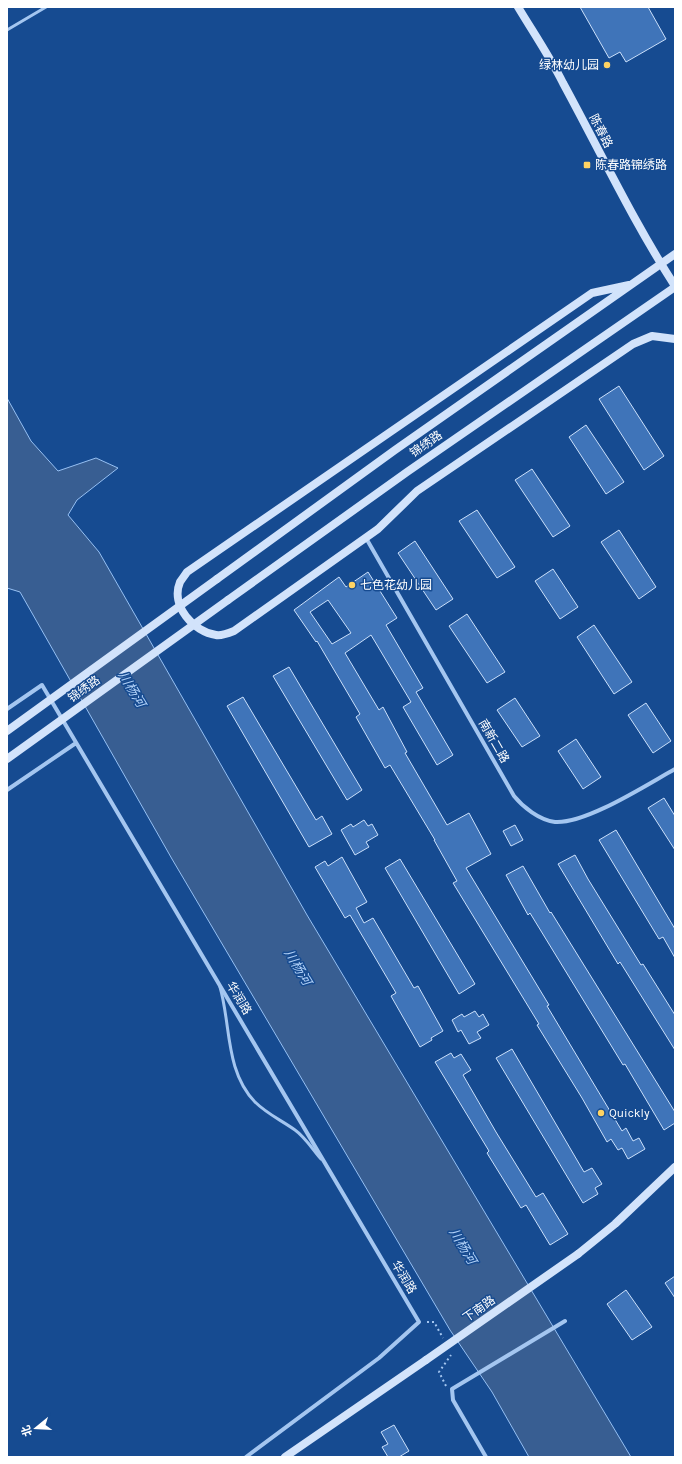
<svg xmlns="http://www.w3.org/2000/svg" width="682" height="1464" viewBox="0 0 682 1464" font-family="Karla,'Noto Sans SC',sans-serif">
  <rect width="100%" height="100%" fill="#164b91"/>
  <!-- water -->
  <path fill="#385e92" stroke="#96c0f3" d="M7 398 31 441 58 471 96 458 118 468 77 500 68 515 99 552 307 915 631 1457H529L492 1392 450 1330 172 859 20 592 7 588Z"/>
  <!-- building -->
  <path fill="#3f74b9" stroke="#cbe0fb" fill-rule="evenodd" d="M580 7H648L666 39 626 62 620 52 609 58Z
    M619 386 664 456 644 470 599 399Z
    M586 425 624 482 606 494 569 437Z
    M532 469 570 526 553 537 515 480Z
    M477 510 515 567 497 578 459 521Z
    M619 530 656 587 639 599 601 542Z
    M415 541 453 599 436 610 398 553Z
    M553 569 578 607 560 619 535 581Z
    M368 572 397 618 386 625 423 688 416 692 453 755 437 765 403 707 411 702 371 635 345 653 379 710 383 707 407 752 405 753 447 825 469 813 491 854 466 868 549 1005 547 1006 622 1131 626 1128 633 1141 639 1138 645 1149 628 1159 622 1148 618 1150 611 1139 607 1142 582 1098 537 1025 539 1024 453 883 457 881 434 840H435L390 765 385 768 356 717 360 714 317 641 316 642 294 610 339 577 346 587ZM328 600 351 633 332 644 310 612Z
    M467 614 505 672 487 683 449 626Z
    M594 625 632 682 614 694 577 637Z
    M289 667 362 790 347 800 273 676Z
    M243 697 316 820 322 816 332 834 309 847 227 706Z
    M515 698 540 736 522 747 497 710Z
    M646 703 671 741 653 753 628 715Z
    M576 739 601 777 583 789 558 751Z
    M664 798 675 816V850L648 808Z
    M364 820 368 826 372 824 378 835 366 842 369 847 355 855 341 830 351 824 353 827Z
    M515 825 523 840 511 846 503 831Z
    M616 830 675 929V958L663 937 659 939 599 840Z
    M575 855 588 879 641 965 643 964 675 1015V1050L620 962 618 964 558 864Z
    M342 857 367 902 356 908 364 923 373 918 414 988 418 986 443 1031 431 1038 432 1040 420 1047 391 996 396 993 350 915 345 918 315 867 325 861 328 866Z
    M400 859 475 984 459 994 385 868Z
    M523 866 550 913 551 912 675 1112V1123L664 1130 625 1064 623 1065 530 913 528 915 506 875Z
    M475 1011 479 1017 483 1014 489 1025 477 1032 481 1038 469 1044 461 1030 458 1032 452 1020 462 1014 464 1017Z
    M512 1049 584 1172 592 1168 602 1184 595 1188 598 1194 583 1203 496 1058Z
    M451 1053 454 1058 461 1054 471 1070 463 1075 496 1132 536 1197 543 1193 568 1234 550 1245 526 1205 521 1208 487 1153 489 1151 435 1062Z
    M675 1276V1298L665 1283Z
    M626 1290 652 1327 632 1340 607 1304Z
    M394 1425 409 1451 399 1457H388L382 1447 388 1444 381 1432Z"/>
  <g fill="none" stroke-linecap="round" stroke-linejoin="round">
    <!-- path -->
    <path stroke="#a4c6f0" stroke-width="2" stroke-dasharray="2 3" stroke-linecap="butt" d="M427 1322H434L443 1338
      M446 1386 439 1372 451 1355"/>
    <!-- lane -->
    <path stroke="#a4c6f0" stroke-width="3" d="M7 30 46 7
      M220 987C231 1025 225 1071 255 1102 267 1114 281 1120 295 1130 305 1137 313 1150 321 1159"/>
    <!-- street -->
    <path stroke="#a4c6f0" stroke-width="4" d="M366 538 514 796C523 807 539 820 555 822 586 824 646 785 675 769
      M7 709 42 685 419 1322 379 1358 246 1457
      M7 790 76 743
      M486 1457 453 1400 452 1389 565 1321"/>
    <!-- secondary -->
    <path stroke="#d2e3fb" stroke-width="8" d="M518 7C533 32 550 57 563 83 600 151 633 221 675 286
      M629 285 592 293 187 572C185 575 182 579 180 582 170 606 194 632 216 635 221 636 229 633 234 631L378 529 417 491 633 344 652 336 675 339
      M217 579 395 450 675 254
      M228 600 407 472 675 287
      M578 1254 615 1224 675 1167
      M285 1457 426 1360"/>
    <!-- secondary-bridge -->
    <path stroke="#d2e3fb" stroke-width="8" d="M7 731 217 579
      M7 759 228 600
      M426 1360 578 1254"/>
  </g>
  <!-- markers -->
  <g fill="#ffd363" stroke="#164b91" stroke-width="1.5">
    <circle cx="607" cy="65" r="4"/>
    <rect x="583" y="161" width="8" height="8" rx="2"/>
    <circle cx="352" cy="585" r="4"/>
    <circle cx="601" cy="1113" r="4"/>
  </g>
  <g text-anchor="middle" dominant-baseline="central" stroke-width="3" stroke-linejoin="round" paint-order="stroke">
    <!-- poi labels -->
    <g font-size="12" fill="#fff" stroke="#164b91" text-anchor="start">
      <text x="599" y="65" text-anchor="end">绿林幼儿园</text>
      <text x="595" y="165">陈春路锦绣路</text>
      <text x="360" y="585">七色花幼儿园</text>
      <text x="609" y="1113">Quickly</text>
    </g>
    <!-- street labels -->
    <g font-size="12" fill="#fff" stroke="#164b91">
      <text transform="translate(601 131) rotate(63)">陈春路</text>
      <text transform="translate(426 444) rotate(-35)">锦绣路</text>
      <text transform="translate(84 689) rotate(-36)">锦绣路</text>
      <text transform="translate(494 741) rotate(60)">南新二路</text>
      <text transform="translate(239 998) rotate(59)">华润路</text>
      <text transform="translate(404 1277) rotate(59)">华润路</text>
      <text transform="translate(479 1309) rotate(-35)">下南路</text>
    </g>
    <!-- water labels -->
    <g font-size="13" font-style="italic" fill="#b0d0f7" stroke="#164b91">
      <text transform="translate(132 689) rotate(59)">川杨河</text>
      <text transform="translate(298 967) rotate(59)">川杨河</text>
      <text transform="translate(463 1246) rotate(59)">川杨河</text>
    </g>
  </g>
  <!-- border -->
  <rect width="682" height="1464" fill="none" stroke="#ffffff" stroke-width="16"/>
  <!-- north arrow -->
  <g transform="translate(36 1428) rotate(252)" stroke="#164b91" stroke-width="3" paint-order="stroke">
  <path d="M0-3L7 15L0 10L-7 15Z" fill="#ffffff"/>
  <text y="-6" font-size="11" font-weight="bold" text-anchor="middle" fill="#ffffff">北</text>
  </g>
</svg>
